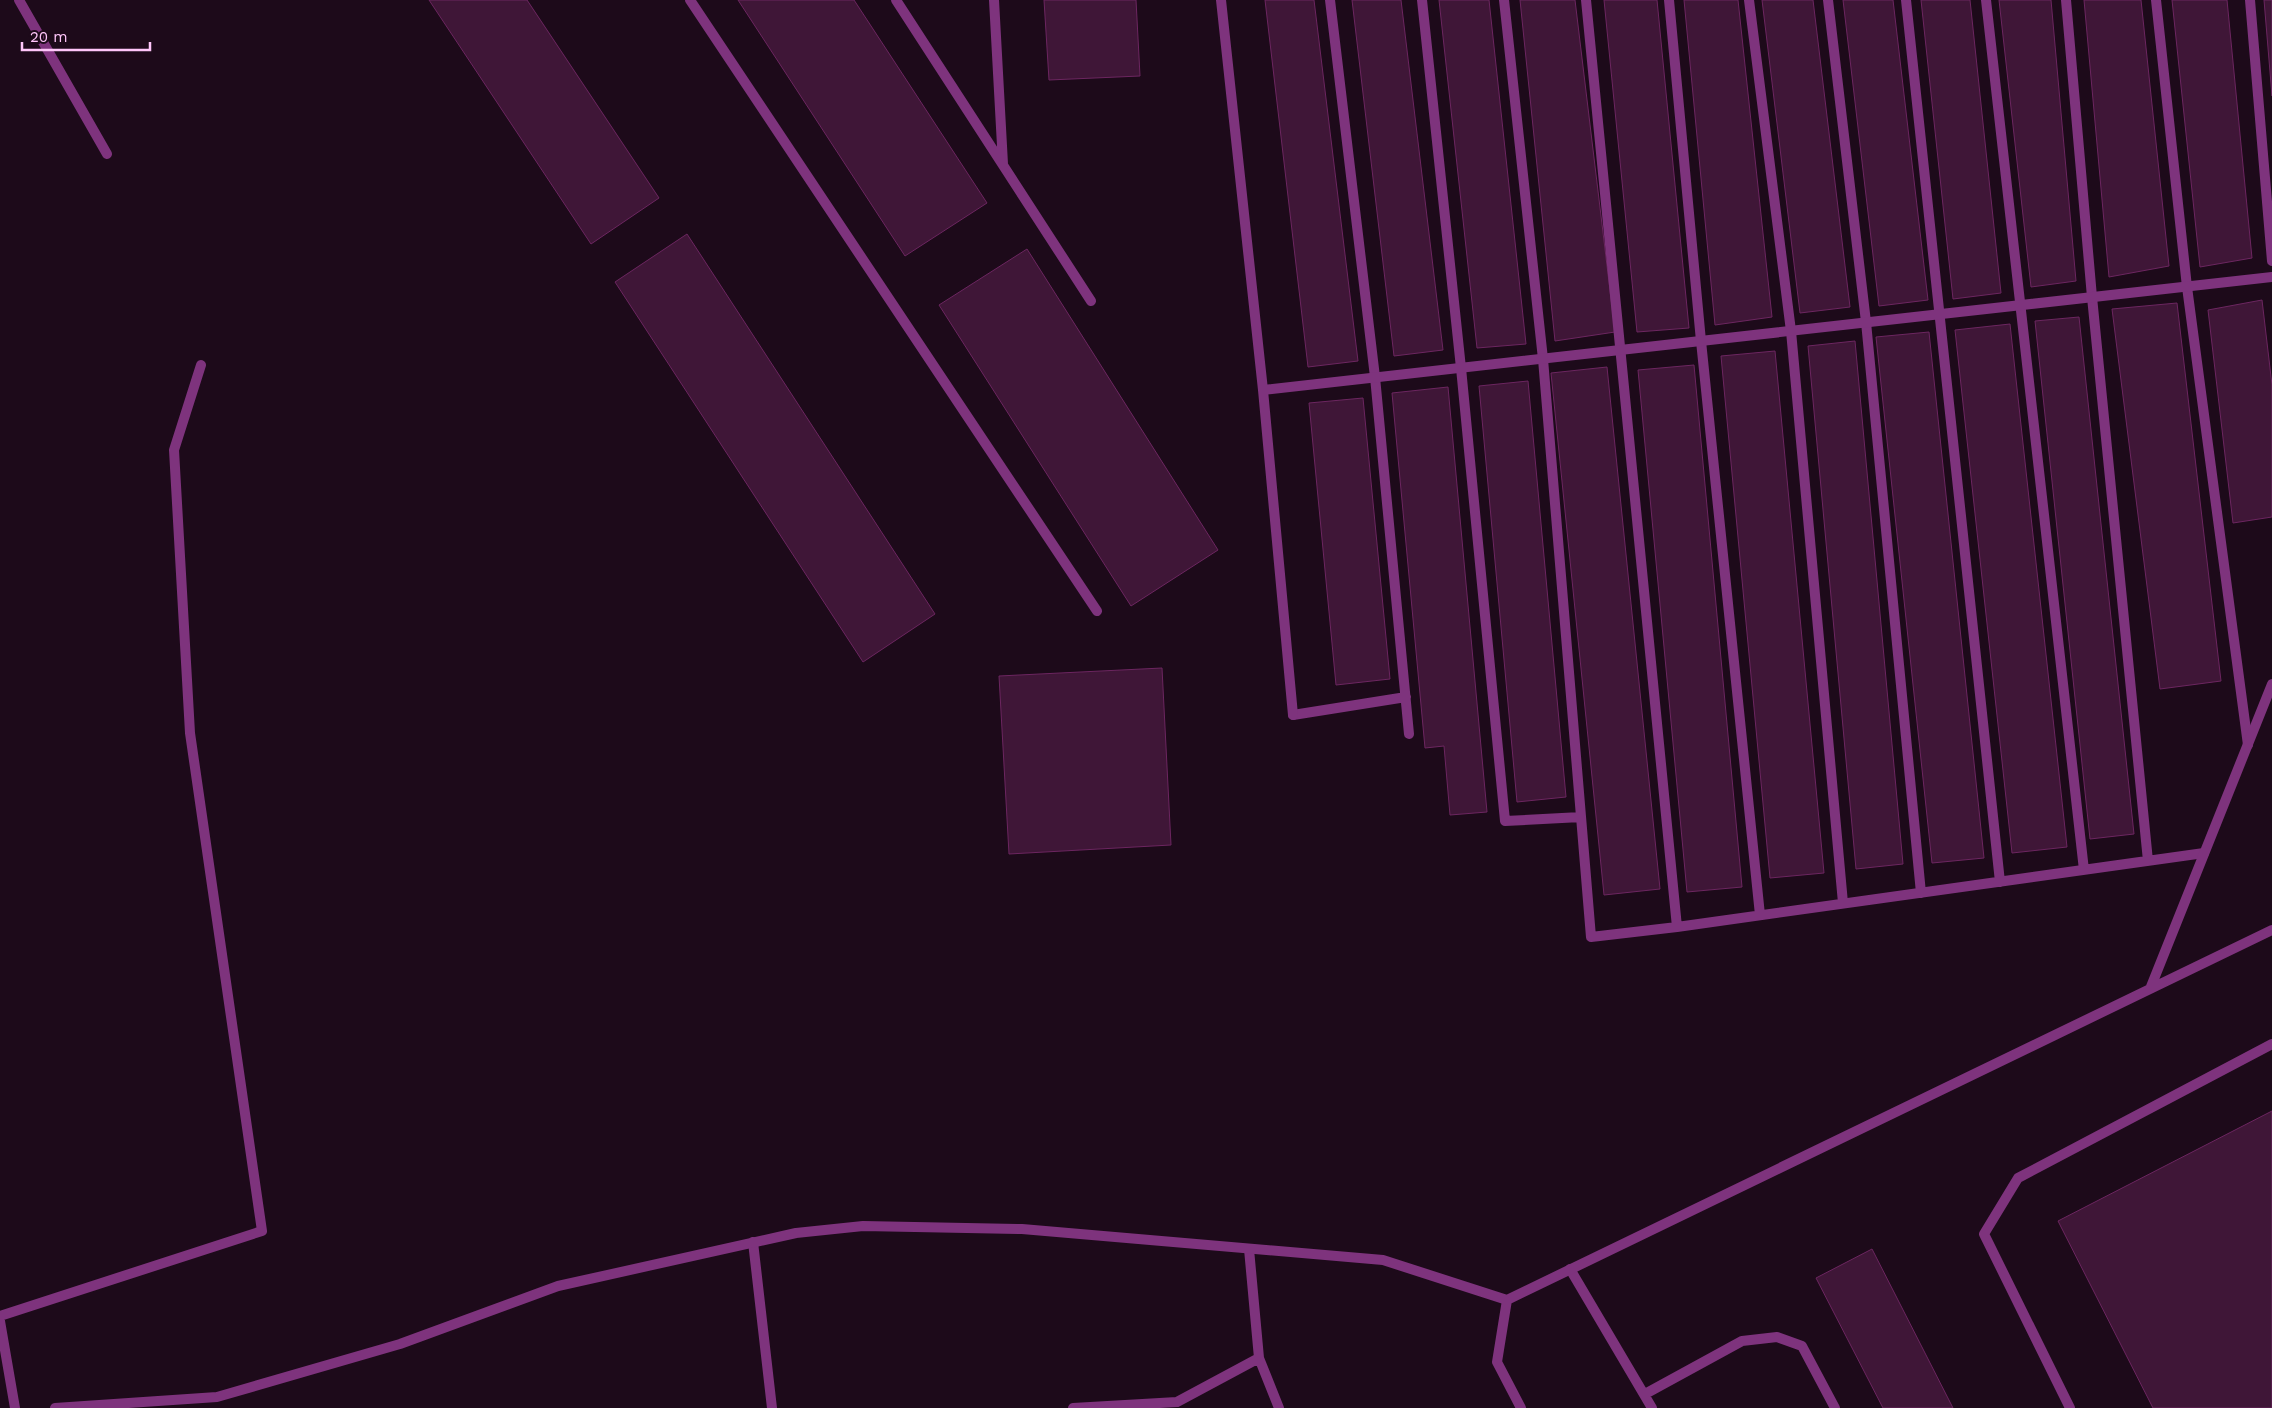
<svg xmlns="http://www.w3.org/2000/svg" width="2272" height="1408" viewBox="0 0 2272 1408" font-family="'Work Sans',sans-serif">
  <rect width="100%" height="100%" fill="#1d0a1a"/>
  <!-- building -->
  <path fill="#3f1637" stroke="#6c2660" d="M429 0H527L659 198 591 244Z
    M738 0H854L987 203 905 256Z
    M1044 0H1136L1140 76 1049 80Z
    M1265 0H1314L1358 361 1308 367Z
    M1352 0H1401L1443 350 1394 356Z
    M1439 0H1489L1526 344 1477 348Z
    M1520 0H1575L1615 332 1555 341Z
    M1604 0H1657L1689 328 1637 332Z
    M1684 0H1738L1772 317 1715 325Z
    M1762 0H1813L1850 307 1800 313Z
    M1843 0H1893L1928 300 1879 306Z
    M1921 0H1970L2001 293 1953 299Z
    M1999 0H2051L2076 281 2031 287Z
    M2084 0H2141L2169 266 2109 277Z
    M2172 0H2227L2252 258 2200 267Z
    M2264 0H2272V96Z
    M687 234 935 614 863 662 615 282Z
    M1027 249 1218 550 1131 606 939 305Z
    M2262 300 2272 385V517L2233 523 2208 310Z
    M2177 303 2221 681 2160 689 2112 309Z
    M2079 317 2134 834 2090 839 2035 321Z
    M2010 324 2067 847 2012 853 1955 330Z
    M1929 332 1984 858 1932 863 1876 337Z
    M1855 341 1903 864 1856 869 1808 346Z
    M1775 351 1824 873 1770 878 1721 356Z
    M1694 365 1742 887 1687 892 1638 370Z
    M1607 367 1660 889 1604 895 1551 373Z
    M1528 381 1566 797 1517 802 1479 386Z
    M1448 387 1487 812 1450 815 1444 746 1425 748 1392 393Z
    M1363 398 1390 679 1336 685 1309 403Z
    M1162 668 1171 845 1009 854 999 676Z
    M2272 1111V1408H2153L2058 1221Z
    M1872 1249 1953 1408H1883L1816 1278Z"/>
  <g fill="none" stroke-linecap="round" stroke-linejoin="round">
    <!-- service -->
    <path stroke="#7e337d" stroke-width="10" d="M19 0 107 154
      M1330 0 1375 377 1409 734
      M1422 0 1461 368 1505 821 1581 817
      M1504 0 1543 359 1591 937 1677 927 2204 853
      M1586 0 1677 927
      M1669 0 1701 341 1760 915
      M1749 0 1791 331 1843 903
      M1828 0 1866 322 1921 893
      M1906 0 2000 882
      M1986 0 2084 870
      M2066 0 2092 297 2148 861
      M2156 0 2187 287 2248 745
      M2250 0 2272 261
      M1293 715 1406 697
      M753 1242 772 1408
      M1249 1249 1259 1358 1279 1408
      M1570 1269 1652 1408
      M0 1316 262 1231 190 733 174 450 201 365
      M0 1321 15 1408
      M1645 1394 1742 1341 1777 1337 1802 1346 1835 1408
      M1073 1408 1177 1402 1259 1358
      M2070 1408 1984 1234 2018 1178 2272 1044"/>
    <!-- minor -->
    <path stroke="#7e337d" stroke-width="10" d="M690 0 1097 611
      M896 0 1091 301
      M994 0 1003 164
      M1221 0 1263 390 1293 715
      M1263 390 2272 277
      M2150 989 2272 684
      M1507 1300 1497 1362 1521 1408
      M55 1408 217 1397 400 1344 558 1286 796 1233 863 1226 1022 1229 1383 1260 1507 1300 2272 930"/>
  </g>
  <!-- scale -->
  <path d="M22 42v8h128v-8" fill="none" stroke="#ffc6fa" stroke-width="2.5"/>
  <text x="30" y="42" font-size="15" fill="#ffc6fa" stroke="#1d0a1a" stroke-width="4" paint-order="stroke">20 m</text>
</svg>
